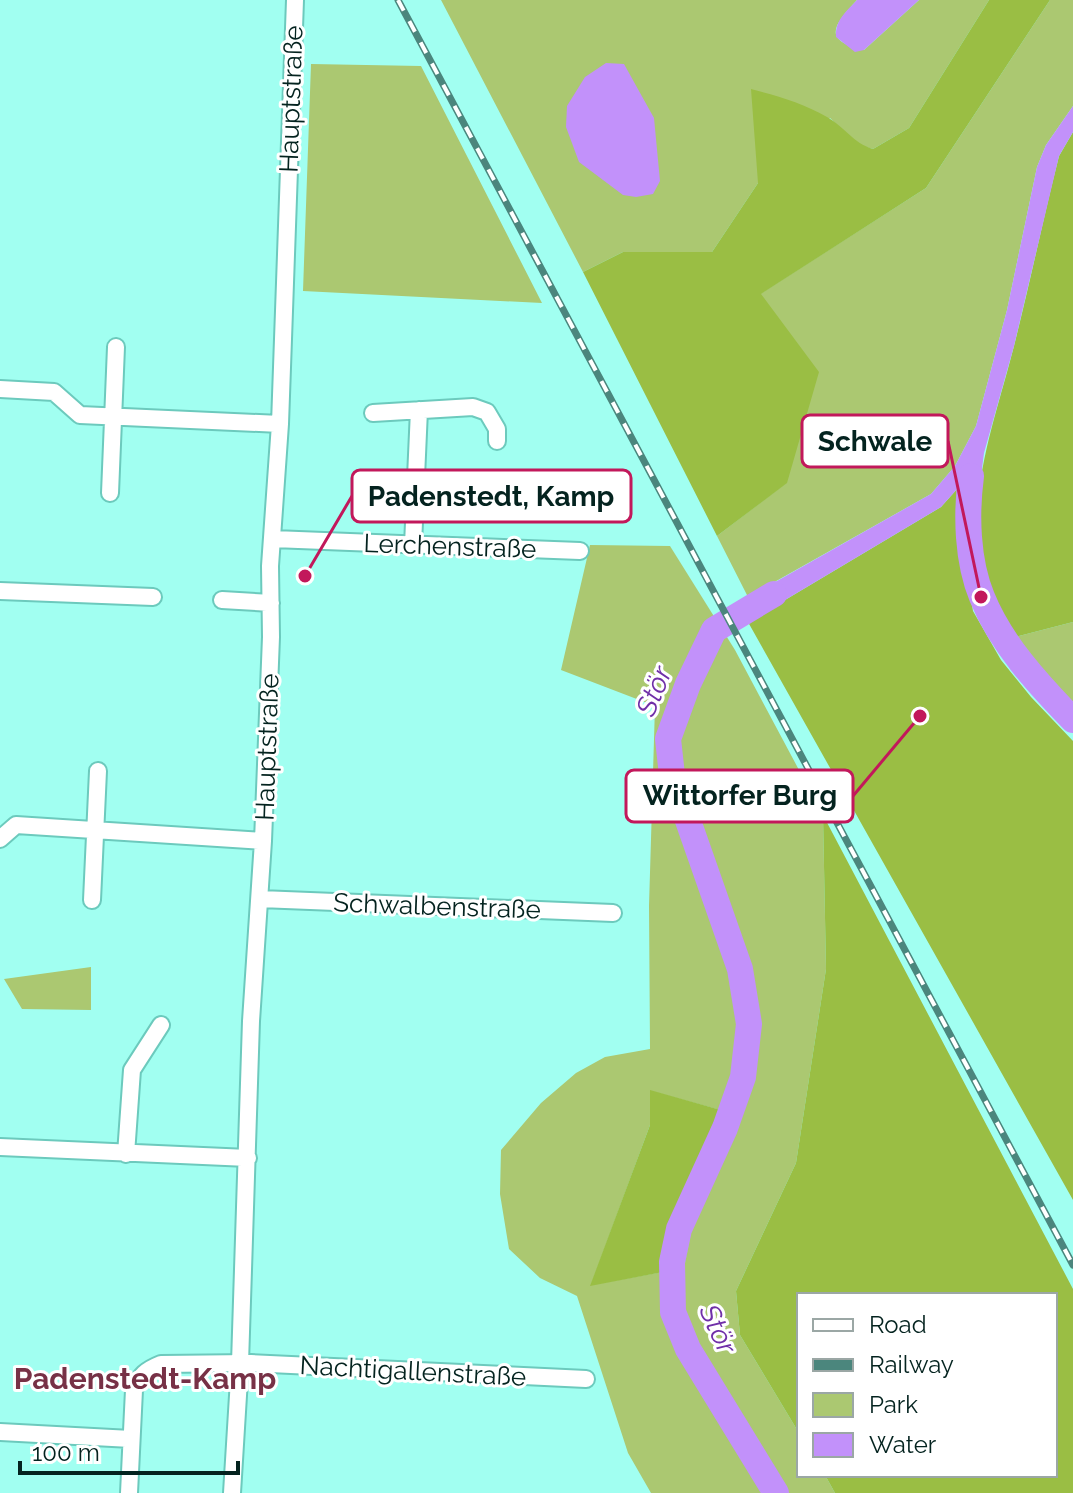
<svg xmlns="http://www.w3.org/2000/svg" width="1073" height="1493" viewBox="0 0 1073 1493" font-family="Raleway,sans-serif">
  <rect width="100%" height="100%" fill="#a1fff1"/>
  <!-- green -->
  <path fill="#abc871" fill-rule="evenodd" d="M441 0H857C834 25 821 40 864 50L919 0H989L909 128 873 149 858 145 830 118 758 183 712 252H623L583 272Z
    M1050 0H1073V106L1046 145 1037 167 1007 310 976 426 955 466 931 494 748 597 717 536 786 483 760 294 926 188Z
    M311 64 421 66 542 303 303 291Z
    M590 545 670 546 735 650 823 815 826 969 796 1163 736 1291 740 1335 799 1433V1475H825L835 1493H651L628 1453 577 1296 540 1278 509 1249 500 1194 501 1150 541 1103 576 1073 605 1057 650 1049 649 906 655 706 561 670ZM651 1091 742 1116 693 1223 684 1268 591 1285 650 1125Z
    M1073 622V720L1045 691 1011 649 1015 637Z
    M91 967V1010L22 1009 4 979Z"/>
  <!-- forest -->
  <path fill="#9abe44" d="M989 0H1050L926 188 761 294 819 372 787 483 717 536 583 272 623 252H712L758 183 751 89C778 96 803 103 827 117 845 127 853 143 873 149L909 128Z
    M1073 132V622L1015 637C1000 614 982 588 979 560 970 481 995 421 1014 346 1030 283 1043 219 1059 156Z
    M962 487 960 535 973 611 1001 660 1031 697 1073 741V1200L748 622 941 507 958 488Z
    M823 815 1073 1289V1493H835L825 1475H1055V1295H799V1433L740 1335 736 1291 796 1163 826 969Z
    M650 1090 742 1116 693 1223 684 1268 590 1286 650 1125Z"/>
  <!-- water -->
  <path fill="#c291fa" d="M857 0H919L864 50 855 52 836 37C835 20 846 12 857 0Z
    M606 63 624 64 654 118 660 181 653 194 636 197 623 195 579 162 566 127 567 106 585 77Z
    M1073 106V132L1059 156 1014 346 984 453 977 508 962 509V488H958L941 507 748 622 738 603 931 494 955 466 976 426 1007 310 1037 167 1046 145Z"/>
  <g fill="none" stroke-linecap="round" stroke-linejoin="round">
    <!-- river -->
    <path stroke="#c291fa" stroke-width="26" d="M971 476C966 514 967 561 982 597 1001 644 1038 684 1073 720
      M774 594 714 630 688 684 668 739 672 775 740 969 749 1024 743 1077 725 1128 679 1229 672 1262 673 1312 688 1349 776 1493"/>
    <!-- minor casing -->
    <g stroke="#6ccabd" stroke-width="20">
      <path id="minor" d="M0 389 54 392 80 415 280 424
        M373 413 473 407 487 412 497 429V441
        M110 493 116 347
        M273 539 580 551
        M413 545 419 410
        M0 591 153 597
        M222 600 271 603
        M0 839 16 825 263 841
        M260 899 613 913
        M92 900 98 771
        M0 1147 248 1158
        M126 1154 132 1070 161 1025
        M0 1432 131 1439
        M129 1493 134 1390C140 1375 146 1370 161 1364L251 1363 586 1379
        M232 1493 240 1363 251 1021 263 841 271 637 270 566 280 424 295 0"/>
    </g>
    <!-- minor -->
    <use href="#minor" stroke="#fff" stroke-width="16"/>
    <!-- rail casing -->
    <g stroke="#4b867d" stroke-width="7">
      <path id="rail" d="M398 0 1073 1265"/>
    </g>
    <!-- rail -->
    <use href="#rail" stroke="#fff" stroke-width="4" stroke-dasharray="12" stroke-linecap="butt"/>
  </g>
  <g text-anchor="middle" dominant-baseline="central" stroke-width="6" stroke-linejoin="round" paint-order="stroke">
    <!-- street labels -->
    <g font-size="26" fill="#04231f" stroke="#fff">
      <text transform="translate(291 99) rotate(-88)">Hauptstraße</text>
      <text transform="translate(450 546) rotate(2)">Lerchenstraße</text>
      <text transform="translate(267 747) rotate(-88)">Hauptstraße</text>
      <text transform="translate(437 906) rotate(2)">Schwalbenstraße</text>
      <text transform="translate(413 1371) rotate(3)">Nachtigallenstraße</text>
    </g>
    <!-- water labels -->
    <g font-size="28" font-style="italic" fill="#7030a8" stroke="#fff">
      <text transform="translate(654 691) rotate(-68)">Stör</text>
      <text transform="translate(718 1329) rotate(65)">Stör</text>
    </g>
    <!-- quarter labels -->
    <g font-size="30" font-weight="bold" fill="#773146" stroke="#fff">
      <text x="145" y="1378">Padenstedt-Kamp</text>
    </g>
  </g>
  <!-- callouts -->
  <path fill="none" stroke="#c2185b" stroke-width="3" d="M981 597L948 441M305 576L352 496M920 716L853 796"/>
  <g fill="#c2185b" stroke="#fff" stroke-width="3">
    <circle cx="981" cy="597" r="8"/>
    <circle cx="305" cy="576" r="8"/>
    <circle cx="920" cy="716" r="8"/>
  </g>
  <g fill="#fff" stroke="#c2185b" stroke-width="3">
    <rect x="802" y="415" width="146" height="52" rx="8"/>
    <rect x="352" y="470" width="279" height="52" rx="8"/>
    <rect x="626" y="770" width="227" height="52" rx="8"/>
  </g>
  <g font-size="28" text-anchor="middle" font-weight="bold" fill="#04231f">
    <text x="875" y="451">Schwale</text>
    <text x="491" y="506">Padenstedt, Kamp</text>
    <text x="740" y="805">Wittorfer Burg</text>
  </g>
  <!-- legend -->
  <rect x="797" y="1293" width="260" height="184" fill="#ffffff" stroke="#9ba7a5" stroke-width="2"/>
  <rect x="813" y="1319" width="40" height="12" fill="#ffffff" stroke="#9ba7a5" stroke-width="2"/>
  <text x="869" y="1333" font-size="24" fill="#04231f">Road</text>
  <rect x="813" y="1359" width="40" height="12" fill="#4b867d" stroke="#9ba7a5" stroke-width="2"/>
  <text x="869" y="1373" font-size="24" fill="#04231f">Railway</text>
  <rect x="813" y="1393" width="40" height="24" fill="#abc871" stroke="#9ba7a5" stroke-width="2"/>
  <text x="869" y="1413" font-size="24" fill="#04231f">Park</text>
  <rect x="813" y="1433" width="40" height="24" fill="#c291fa" stroke="#9ba7a5" stroke-width="2"/>
  <text x="869" y="1453" font-size="24" fill="#04231f">Water</text>
  <!-- scale -->
  <path d="M20 1461v12h218v-12" fill="none" stroke="#04231f" stroke-width="4"/>
  <text x="32" y="1461" font-size="24" fill="#04231f" stroke="#ffffff" stroke-width="6" paint-order="stroke">100 m</text>
</svg>
